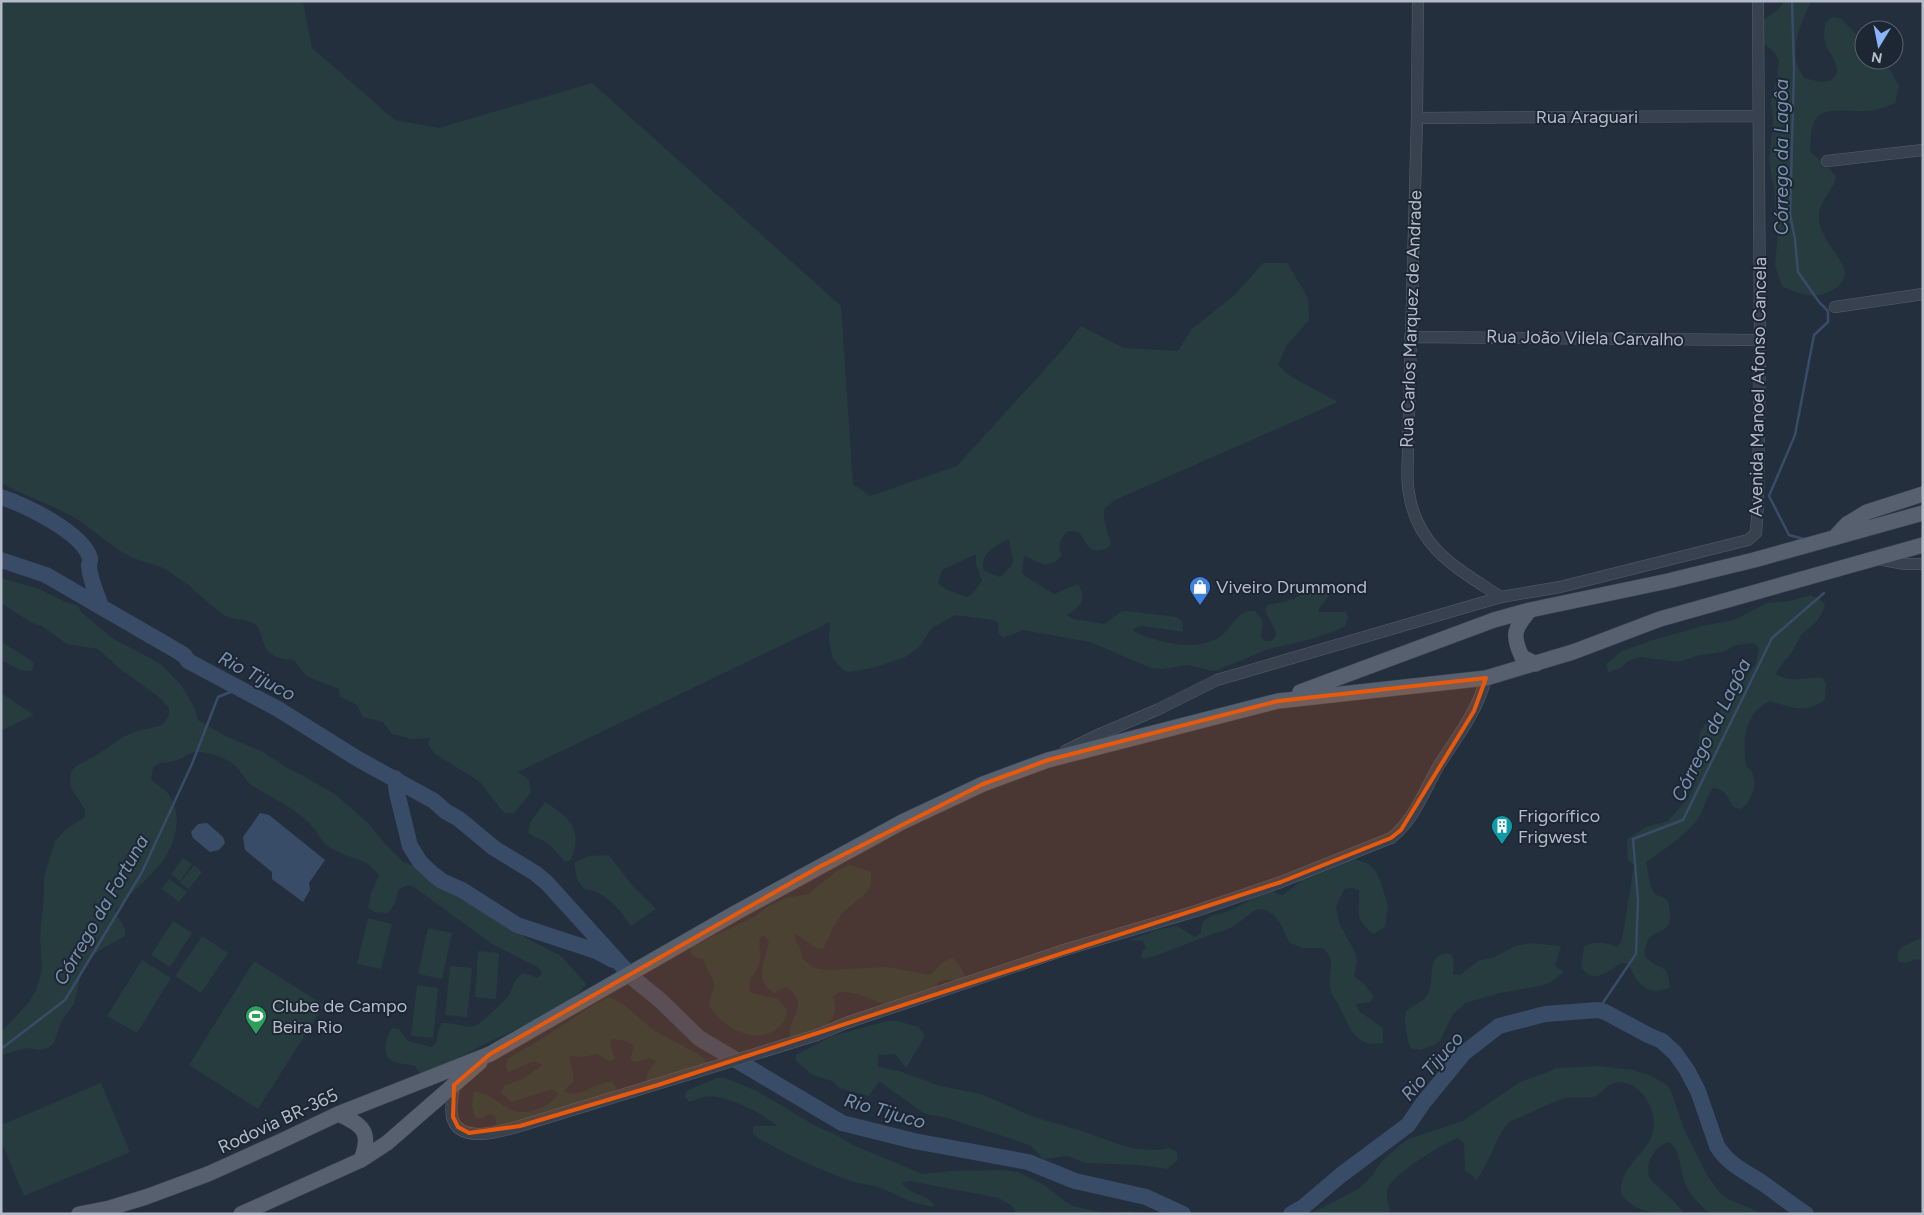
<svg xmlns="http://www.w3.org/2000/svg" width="1924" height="1215" viewBox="0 0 1924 1215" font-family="Figtree,sans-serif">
  <rect width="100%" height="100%" fill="#242f3e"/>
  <!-- green -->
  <path fill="#263c3f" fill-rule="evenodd" d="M1 1H303L312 48 395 120 439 128 592 83 841 306 853 484 870 496 957 466 1065 347 1081 326 1124 348 1178 351 1192 329 1236 294 1263 263H1287L1308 298 1309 320 1286 346 1278 365 1290 376 1338 402 1115 500C1112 503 1108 505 1106 507 1100 515 1109 535 1111 543L1108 548C1087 555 1089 545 1079 532L1068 531C1061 538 1056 546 1062 555L1055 562 1045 565 1024 556 1022 572 1025 576 1054 594 1078 584C1088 600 1081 606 1067 615L1073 619 1105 624 1120 612 1126 611 1177 617 1182 621 1183 632 1143 626 1137 627 1133 630C1144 639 1175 645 1189 645 1197 645 1208 643 1216 639 1232 632 1234 609 1255 611L1263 621 1261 637 1265 641H1270L1275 638 1276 633 1265 610 1267 605C1276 603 1286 602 1295 598 1306 593 1313 580 1327 589 1332 600 1320 602 1318 612H1346L1348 617 1345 627 1315 638 1266 650 1218 670 1213 671 1188 665 1163 669 1151 668 1090 642 1023 630 1003 638 999 634 998 623 994 620 955 615 932 628 919 647 905 657 872 668 849 672 844 671 833 659 829 642 830 622 518 772 529 780 531 793 514 813H504L480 782 434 753 428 744 430 738 412 739 392 734 383 722 363 717 357 705 340 697 339 689 306 676 294 660C254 659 268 631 253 623 244 618 233 621 224 615 207 604 195 588 177 577 171 573 164 568 158 566 148 562 138 561 129 556 108 545 91 527 70 515 47 503 23 495 1 483ZM1009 539C1011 561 1021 559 1000 577L984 571C978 555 996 545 1009 539ZM976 554V564L982 581 972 594 967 597C957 593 945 591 938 583L942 570Z
    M1784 1H1811C1800 27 1786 52 1804 78L1821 82 1832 80 1837 73C1837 51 1818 52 1826 22L1832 17 1840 18 1864 42V60H1881L1890 70 1899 86 1895 103C1886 107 1876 111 1866 111 1853 112 1825 107 1817 117 1810 126 1811 140 1810 151L1836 176C1834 191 1818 201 1819 218 1820 250 1872 274 1826 293 1811 299 1795 293 1782 286L1775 265 1778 234 1774 189 1769 161 1773 121 1771 103 1777 77 1779 61 1775 53 1760 40 1758 24C1767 15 1778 14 1784 1Z
    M1 578 39 589 65 602 78 606 81 612 112 638 161 664 181 685 194 707 198 720 227 737 263 752 287 768 302 775 336 795 368 823 386 845 402 861 429 873 482 905 508 923 526 938 561 956 586 984C576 1003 513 1031 491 1041 469 1052 448 1064 425 1074L419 1072 415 1066C408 1064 397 1064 392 1061 381 1054 386 1037 392 1028L399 1029 408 1041 431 1047 436 1043 439 1029 442 1023C453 1022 464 1028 474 1026 479 1026 502 1003 507 998 514 989 512 979 524 973L537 978 542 974 539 968 492 944 414 887 407 885C395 891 399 892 395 902 394 906 390 910 388 913L374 912 368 908 371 893 379 876C368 856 344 859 328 846 320 840 318 832 311 825 296 809 273 798 254 787 244 781 243 772 234 765 225 757 203 749 191 753 185 755 180 760 174 761 164 764 162 760 153 767L151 780C157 785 165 789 169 795 176 805 178 817 176 829 169 869 138 882 115 911 118 921 127 925 125 936L100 950 87 961 81 974 74 1004 61 1022 54 1043 48 1048 41 1050 26 1048 1 1055V1033L29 1002 36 990 42 970 40 937 44 898V877L55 841 66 829 84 818 85 810 70 786 71 772 76 766 97 755 123 737 137 731 160 726 166 721 169 715V708L159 697 119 668 98 649 67 644 42 626 32 623 3 604 1 603Z
    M1811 595 1821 600 1825 605C1822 617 1814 625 1804 632 1799 637 1797 643 1794 649 1789 658 1780 664 1776 674 1791 684 1807 676 1823 678L1826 684 1825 699C1807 715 1790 707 1770 701 1749 711 1743 732 1745 754 1745 757 1745 763 1746 765 1747 768 1750 769 1751 771 1759 783 1751 802 1741 809L1733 807C1728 797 1725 789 1713 788 1706 798 1704 810 1697 820 1684 837 1663 850 1646 862 1648 870 1649 882 1652 889 1654 896 1659 895 1664 898 1672 903 1670 917 1669 925 1653 940 1649 927 1644 955 1656 971 1668 960 1670 987 1649 998 1635 983 1629 964L1621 963C1608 972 1593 985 1581 967L1584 947C1594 940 1608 943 1618 947L1622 940 1634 865 1628 860 1627 839 1646 827 1668 821 1689 797 1695 784V767L1700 732 1705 724 1724 707 1737 691 1756 663 1759 648 1754 643 1736 645 1723 652 1700 655 1679 662 1640 657 1626 662 1621 668 1608 672 1606 664 1622 651 1653 640 1702 626 1734 620 1767 603 1789 601Z
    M1 642 34 662 32 671 20 670 1 660Z
    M1 693 34 715 2 730Z
    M545 802C569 817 585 831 570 861H564C558 854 551 844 542 840 536 837 533 837 528 832L531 821Z
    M609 855 631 884 656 909 631 926C618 908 607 892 584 889L577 879 574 863 589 856Z
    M183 858 192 864 180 881 171 874Z
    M1355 859 1369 864 1375 870 1381 883 1388 906 1385 927 1373 934C1353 918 1360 912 1359 890L1352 888 1344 889 1336 907 1339 923 1356 954 1357 961 1354 976 1365 985 1374 997 1370 1002 1356 1004 1359 1011 1383 1028V1043C1357 1049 1349 1027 1340 1008 1337 1001 1331 995 1330 987 1327 971 1338 962 1323 948H1303L1290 943C1285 936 1284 928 1279 922 1256 890 1247 928 1218 932L1155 956 1142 959V952L1146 947 1143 941 1129 940 1160 929 1177 926 1195 937 1201 933C1201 927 1201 923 1206 919 1214 913 1225 914 1233 909 1246 903 1258 894 1272 888L1275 893 1283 895 1309 875Z
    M194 865 202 872 189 889 180 883Z
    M850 865 871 872C875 898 849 900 839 918 833 927 828 939 823 949L816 948 795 933V939L801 951 802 958 813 968 828 970 887 967 930 975 945 961 952 958 957 962 968 981C957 982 948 977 938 982L936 989C925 993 899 1006 888 1004 869 1002 863 991 839 992L833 997C844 1027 811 1031 790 1039 786 1017 812 1008 787 987L774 993C752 979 766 961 769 941L764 935 759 939C759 946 761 952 760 959 759 973 744 978 751 993L778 999 787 1010C787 1017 784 1022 779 1027 757 1047 722 1028 709 1005L710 998 715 985 703 959 695 957 690 952 693 946 754 917 767 907 786 898 808 894 837 871Z
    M169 879 187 892 179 902 162 889Z
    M368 918 392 924 381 969 357 964Z
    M173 921 192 933 170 967 151 955Z
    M428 928 452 933 442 979 418 974Z
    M202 936 228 953 201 993 175 976Z
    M1923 937V962C1916 956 1912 962 1905 963 1903 963 1900 962 1898 961L1897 953 1902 947Z
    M1531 943 1561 946 1555 966 1564 972 1551 982 1544 985 1500 993 1465 1003 1453 1014 1440 1041 1434 1045 1420 1050 1411 1048C1406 1038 1404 1022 1406 1011 1412 1006 1422 1002 1426 997 1437 983 1423 951 1451 954L1454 960 1453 974 1460 975 1478 961 1492 958 1515 946Z
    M478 951 499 953 496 999 475 997Z
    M142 960 171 978 137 1033 107 1016Z
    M254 961 324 1005 258 1109 189 1065Z
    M450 966 472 968 467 1017 445 1015Z
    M417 985 438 988 433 1038 411 1036Z
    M609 997 623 1004 653 1030 700 1055 705 1060 708 1068 649 1085 646 1079 648 1072 656 1061 649 1058 636 1062 630 1060 634 1046 627 1041 612 1039 610 1045 615 1059 609 1061 597 1054 583 1057 569 1056C569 1065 575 1072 573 1082L568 1086 564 1092C583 1099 595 1081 612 1082L616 1088 614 1095 493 1130 496 1123 495 1116 489 1114 483 1118H475L472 1105 474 1091C502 1096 506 1122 540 1108 549 1105 554 1101 558 1093L552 1089 512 1102 501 1093 504 1086 525 1078 542 1065 535 1061 508 1072 506 1066 507 1059 540 1040 593 1005Z
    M887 1021H897L919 1027 925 1036 906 1068 895 1054 878 1055V1067L899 1071 940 1086 981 1094 1034 1117 1082 1131 1121 1145 1135 1149 1159 1150 1169 1148 1177 1152 1178 1160 1167 1169 1139 1165 1085 1163 1068 1156 1043 1159 1031 1146 1009 1138 944 1117 925 1114 879 1081 869 1096 839 1088 832 1081 813 1075 796 1061V1055L832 1036Z
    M1599 1066 1633 1070 1649 1075 1664 1083 1670 1089 1685 1131 1707 1175 1721 1194 1728 1199 1764 1214H1711C1701 1207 1689 1194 1685 1183 1679 1169 1682 1151 1669 1142 1659 1145 1654 1150 1650 1160 1644 1179 1653 1182 1665 1193 1672 1199 1679 1206 1684 1214 1657 1214 1638 1215 1621 1194 1621 1163 1643 1159 1652 1135 1656 1124 1654 1112 1648 1102 1641 1088 1624 1076 1608 1086 1602 1090 1600 1095 1593 1097 1583 1099 1572 1096 1562 1099 1544 1105 1528 1115 1510 1121 1494 1138 1491 1163 1476 1180L1471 1174 1465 1172 1464 1143 1458 1138C1442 1144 1390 1175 1387 1191 1386 1199 1390 1206 1390 1214H1310L1360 1188 1372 1176 1381 1162 1406 1140 1463 1121 1520 1082 1545 1073 1556 1068Z
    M717 1078H725L757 1091 814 1125 838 1136 853 1145 915 1171 922 1174 952 1171 1002 1170 1018 1172 1044 1185 1066 1202 1073 1206 1104 1213 1129 1211 1138 1214H1016L1013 1207 999 1198 909 1181 902 1183C911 1197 926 1192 935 1206 911 1205 900 1195 878 1187 868 1184 858 1184 848 1180 817 1169 787 1154 758 1138L753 1133V1126H777C763 1113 723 1093 704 1097 699 1098 694 1101 689 1102L684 1096 688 1090Z
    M101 1083 130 1152 24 1196 1 1141V1125Z"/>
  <!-- water -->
  <path fill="#394c67" d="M260 813 269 815 325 860 309 883 310 890 303 902 272 879V872L245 850 243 837Z
    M207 823 223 837 225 843 219 850 210 852 193 838 191 832 198 824Z"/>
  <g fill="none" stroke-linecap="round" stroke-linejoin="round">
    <!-- stream -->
    <path stroke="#394c67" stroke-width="2.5" d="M1792 1 1794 70 1790 214 1795 239 1798 272 1819 302 1828 311V322L1814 335 1795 435 1769 496 1789 535 1804 539
      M1598 1010 1636 954 1638 900 1633 839 1683 820 1772 638 1824 593
      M1 1049 65 1000 142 872 192 764 218 697 238 689"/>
    <!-- river -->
    <path stroke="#394c67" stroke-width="16" d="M1 497C25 505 82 532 90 558 91 561 89 562 89 566 90 580 97 594 101 607
      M1 560 46 575 179 652 185 656 188 661 278 709 358 759 434 801 445 811 459 819 494 848 535 873 547 883 633 978 661 1001 699 1038 842 1123 914 1141 1028 1162 1075 1181 1146 1197 1183 1214
      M395 778 397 793 410 846 420 862 434 875 442 881 462 890 517 925 596 951 613 960
      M1291 1214 1302 1208 1341 1175 1408 1125 1423 1103 1464 1053 1499 1026 1545 1014 1598 1010 1605 1012 1648 1035 1662 1041 1675 1053 1687 1070 1698 1091 1717 1146C1728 1164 1744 1171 1761 1182 1776 1192 1790 1204 1806 1214"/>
    <!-- minor casing -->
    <g stroke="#565f6c" stroke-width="12">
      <path id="minor" d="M1418 1 1417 118 1408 450C1408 463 1406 479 1409 493 1417 548 1458 569 1501 597
        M1417 118 1758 116
        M1827 161 1923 150
        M1835 307 1923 294
        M1410 337 1760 340
        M1878 559 1905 564H1923
        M1065 751 1100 734 1159 709 1217 680 1501 597 1560 587 1748 540 1756 533 1758 504 1760 340 1758 1
        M454 1085C453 1095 450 1107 452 1117 459 1145 502 1131 520 1126L817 1035 846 1023 1064 950 1196 911 1281 882 1391 838C1415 819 1424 791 1439 765 1457 737 1478 711 1486 678"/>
    </g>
    <!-- major casing -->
    <g stroke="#414a57" stroke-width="16">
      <path id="major" d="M1834 538 1847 524 1867 512 1923 494
        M1530 610C1515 628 1511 634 1522 657L1536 664
        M1300 692 1494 620 1530 610 1668 581 1754 560 1923 513
        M338 1114C363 1125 372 1132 361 1160
        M79 1214 110 1208 146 1197 208 1174 279 1142 338 1114 490 1054 737 912 902 822 983 784 1048 760 1278 701 1486 678 1573 652 1660 619 1923 545
        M241 1214 361 1160 387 1143 480 1062"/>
    </g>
    <!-- minor -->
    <use href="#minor" stroke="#38414e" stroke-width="11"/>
    <!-- major -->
    <use href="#major" stroke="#56606e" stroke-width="15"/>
  </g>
  <!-- marked area -->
  <path fill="#e8590c" fill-opacity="0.2" stroke="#e8590c" stroke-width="4" stroke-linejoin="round" d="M1486 678 1474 711 1401 830 1391 838 1281 882 658 1085 520 1126 469 1133 458 1127 453 1117 454 1085 490 1054 819 867 983 784 1048 760 1278 701Z"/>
  <!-- icons -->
  <defs>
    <g id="shop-pin" transform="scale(1.125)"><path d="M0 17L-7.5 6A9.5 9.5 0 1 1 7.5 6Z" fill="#3f7fe0" stroke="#1d2633"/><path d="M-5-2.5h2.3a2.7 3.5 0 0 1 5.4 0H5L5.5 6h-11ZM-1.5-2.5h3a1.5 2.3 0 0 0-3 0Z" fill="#fff"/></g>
    <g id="building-pin" transform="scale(1.125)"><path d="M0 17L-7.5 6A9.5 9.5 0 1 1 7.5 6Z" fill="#0f9aa8" stroke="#1d2633"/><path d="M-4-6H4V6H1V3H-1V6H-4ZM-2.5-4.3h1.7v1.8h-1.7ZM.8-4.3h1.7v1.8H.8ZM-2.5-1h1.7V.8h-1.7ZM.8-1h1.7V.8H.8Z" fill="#fff"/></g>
    <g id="stadium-pin" transform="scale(1.125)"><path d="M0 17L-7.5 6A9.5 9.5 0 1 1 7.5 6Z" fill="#2e9e5b" stroke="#1d2633"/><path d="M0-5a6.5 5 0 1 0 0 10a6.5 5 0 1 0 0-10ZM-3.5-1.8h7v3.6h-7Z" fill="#fff"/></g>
  </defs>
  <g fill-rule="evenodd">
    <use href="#shop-pin" x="1200" y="587"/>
    <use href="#building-pin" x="1502" y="826"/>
    <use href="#stadium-pin" x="256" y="1016"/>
  </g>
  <g text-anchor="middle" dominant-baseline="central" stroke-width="4" stroke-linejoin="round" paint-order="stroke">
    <!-- street labels -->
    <g font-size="18" fill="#b4bcc9" stroke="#1d2633">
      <text x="1587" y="117">Rua Araguari</text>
      <text transform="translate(1411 319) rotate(-88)">Rua Carlos Marquez de Andrade</text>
      <text transform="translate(1585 338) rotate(1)">Rua João Vilela Carvalho</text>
      <text transform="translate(1758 387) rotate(-89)">Avenida Manoel Afonso Cancela</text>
      <text transform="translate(278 1121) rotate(-25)">Rodovia BR-365</text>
    </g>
    <!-- poi labels -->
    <g font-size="18" fill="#b4bcc9" stroke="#1d2633" text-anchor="start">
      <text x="1216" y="587">Viveiro Drummond</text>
      <text x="1518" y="816">Frigorífico<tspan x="1518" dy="21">Frigwest</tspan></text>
      <text x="272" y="1006">Clube de Campo<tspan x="272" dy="21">Beira Rio</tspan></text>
    </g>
    <!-- water labels -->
    <g font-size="19" font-style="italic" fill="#7c92b1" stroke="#1d2633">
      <text transform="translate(1781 157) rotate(-90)">Córrego da Lagôa</text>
      <text transform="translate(257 676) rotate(28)">Rio Tijuco</text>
      <text transform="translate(1711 730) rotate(-64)">Córrego da Lagôa</text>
      <text transform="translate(101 910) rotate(-60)">Córrego da Fortuna</text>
      <text transform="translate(1432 1066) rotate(-49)">Rio Tijuco</text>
      <text transform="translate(885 1111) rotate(16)">Rio Tijuco</text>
    </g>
  </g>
  <!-- border -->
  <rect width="1924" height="1215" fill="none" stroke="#b4bcc9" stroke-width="5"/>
  <!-- north arrow -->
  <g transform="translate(1879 45) rotate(190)"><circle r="24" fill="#1d2633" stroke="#59626f"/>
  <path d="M0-4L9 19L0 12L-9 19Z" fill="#8ab4f8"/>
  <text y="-8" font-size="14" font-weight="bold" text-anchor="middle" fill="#b4bcc9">N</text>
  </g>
</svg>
